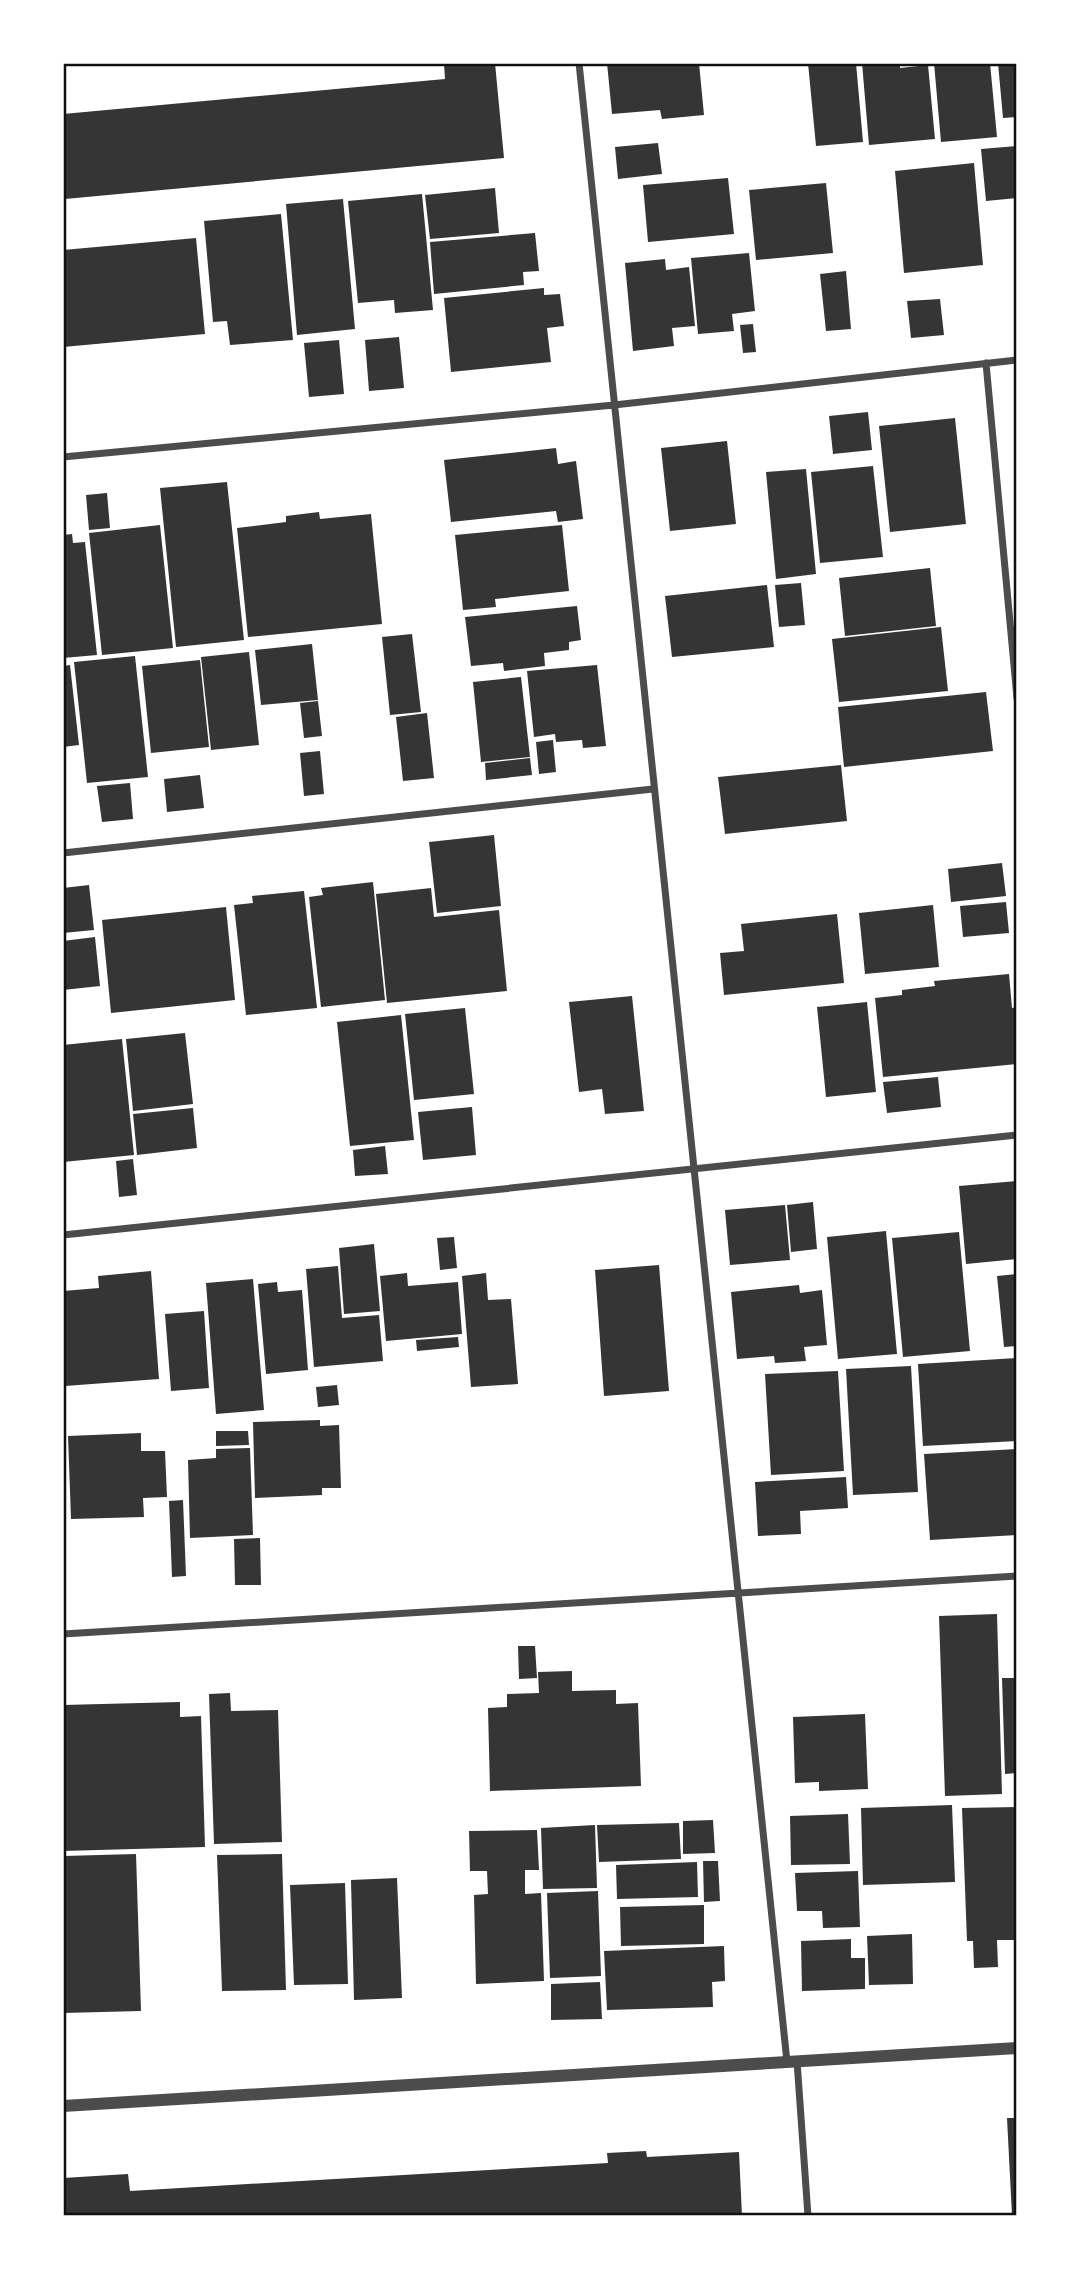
<svg xmlns="http://www.w3.org/2000/svg" width="1080" height="2279" viewBox="0 0 1080 2279" font-family="'Nunito Sans',sans-serif">
  <rect width="100%" height="100%" fill="#fff"/>
  <!-- building -->
  <path fill="#353535" d="M444 63H495L504 158 65 199 63 114 445 79Z
    M607 63H699L704 115 662 119 660 110 612 114Z
    M808 63H856L863 142 816 146Z
    M862 63H900V68L928 65 935 139 869 145Z
    M934 63H990L997 137 941 142Z
    M998 63H1017V117L1003 118Z
    M658 143 662 174 618 179 615 147Z
    M1017 146V198L986 201 981 149Z
    M974 163 983 265 904 273 895 171Z
    M728 178 734 234 648 242 643 185Z
    M826 183 833 253 756 260 749 190Z
    M495 188 499 233 430 239 425 195Z
    M422 194 433 310 395 313 394 300 358 303 348 201Z
    M343 199 355 329 297 335 286 204Z
    M281 214 293 340 230 345 227 321 213 322 204 221Z
    M535 233 539 271 523 272 524 285 434 294 430 242Z
    M196 238 205 334 63 347V250Z
    M749 253 755 311 732 314 734 331 698 334 691 258Z
    M665 259 666 270 689 267 695 326 672 328 674 346 633 351 625 263Z
    M846 271 851 329 826 331 820 274Z
    M544 288V295L560 294 564 326 547 328 551 362 451 372 444 298Z
    M940 299 944 335 911 338 907 301Z
    M753 324 756 352 743 353 740 325Z
    M399 337 404 388 369 391 365 340Z
    M339 340 344 394 309 397 304 343Z
    M868 412 872 450 833 454 829 416Z
    M955 418 966 524 890 532 879 426Z
    M727 441 736 524 670 531 661 448Z
    M556 448 558 464 576 461 583 519 558 522 556 511 451 522 444 460Z
    M873 466 883 557 820 563 811 472Z
    M806 469 816 574 776 579 766 472Z
    M227 482 244 640 176 647 160 488Z
    M107 493 110 528 89 530 86 495Z
    M319 512 320 519 371 514 382 624 248 637 237 528 286 522V516Z
    M160 525 173 648 102 655 89 533Z
    M562 525 569 591 495 599 496 607 463 610 455 535Z
    M72 534 73 543 85 542 97 655 63 658V535Z
    M930 568 936 626 845 636 839 578Z
    M801 583 805 625 779 627 775 585Z
    M767 585 774 647 672 657 665 596Z
    M577 606 581 640 569 642V650L544 653 545 666 504 671 503 663 471 666 465 617Z
    M941 627 948 691 839 702 832 639Z
    M412 634 421 712 390 715 382 637Z
    M312 644 318 700 261 705 255 650Z
    M249 652 259 745 211 750 201 657Z
    M135 656 148 777 87 783 74 662Z
    M200 660 209 747 151 753 142 666Z
    M70 665 79 745 63 747V666Z
    M597 665 606 746 583 748 582 740 556 742 555 734 534 737 527 671Z
    M521 677 530 757 481 762 473 682Z
    M986 692 993 751 844 767 838 707Z
    M318 701 322 736 304 738 300 703Z
    M427 713 434 778 403 781 396 717Z
    M553 740 556 772 539 774 536 742Z
    M320 751 324 794 304 796 300 753Z
    M530 758 532 775 486 780 485 763Z
    M841 765 847 821 725 834 718 777Z
    M200 775 204 808 167 812 164 779Z
    M130 783 133 819 102 822 97 786Z
    M494 835 501 906 437 913 429 842Z
    M1002 863 1006 896 951 902 948 869Z
    M373 882 385 1000 321 1007 309 897 323 895 321 888Z
    M89 885 94 930 63 933V888Z
    M431 888 434 917 499 910 507 991 387 1003 376 894Z
    M304 891 317 1008 246 1015 234 905 253 903 252 896Z
    M1006 902 1009 933 963 937 960 906Z
    M933 905 939 967 865 974 859 913Z
    M226 907 235 1000 111 1013 102 920Z
    M837 914 844 983 724 995 720 953 744 951 741 924Z
    M95 937 100 986 63 990V941Z
    M1009 974 1012 1008 1017 1007V1064L883 1077 875 998 902 995V990L935 986 934 981Z
    M632 996 644 1111 605 1114 602 1089 579 1092 569 1002Z
    M867 1002 876 1092 826 1097 817 1007Z
    M465 1008 474 1094 414 1100 405 1014Z
    M401 1015 414 1140 350 1146 337 1022Z
    M185 1033 193 1104 133 1111 126 1039Z
    M122 1039 134 1155 63 1162V1045Z
    M938 1077 941 1107 887 1113 883 1082Z
    M472 1107 476 1155 423 1160 418 1112Z
    M193 1108 197 1148 137 1155 133 1114Z
    M385 1146 388 1174 355 1176 353 1150Z
    M133 1159 137 1195 119 1197 116 1161Z
    M1017 1181V1259L966 1264 959 1186Z
    M813 1202 817 1249 791 1252 787 1205Z
    M785 1205 790 1260 730 1265 725 1210Z
    M886 1231 897 1354 838 1359 827 1237Z
    M959 1232 970 1351 903 1357 892 1238Z
    M454 1237 457 1268 440 1270 437 1238Z
    M374 1244 380 1311 344 1314 339 1248Z
    M659 1265 669 1391 604 1396 595 1270Z
    M338 1266 342 1318 379 1315 383 1361 314 1367 306 1269Z
    M151 1271 159 1379 65 1386 63 1291 99 1288 98 1276Z
    M407 1273 408 1286 458 1282 462 1334 386 1341 380 1276Z
    M486 1273 488 1300 511 1299 518 1384 471 1387 462 1276Z
    M1017 1274V1346L1004 1347 997 1276Z
    M253 1279 264 1410 216 1414 206 1283Z
    M277 1282 278 1292 302 1290 308 1370 266 1374 258 1284Z
    M799 1285 800 1293 822 1290 827 1345 804 1347 806 1361 775 1363 774 1356 737 1359 731 1292Z
    M204 1311 209 1388 171 1391 165 1314Z
    M458 1337 459 1347 417 1351 416 1340Z
    M1017 1358V1441L923 1446 918 1364Z
    M911 1366 918 1492 853 1495 846 1369Z
    M838 1371 844 1471 771 1475 765 1374Z
    M337 1385 339 1405 318 1407 316 1387Z
    M320 1420V1426L339 1425 341 1488H322V1495L255 1498 253 1422Z
    M216 1431H248L249 1445 216 1446Z
    M141 1433V1451H165L167 1497 143 1498 144 1517 71 1519 68 1436Z
    M250 1448 253 1535 190 1538 188 1460 216 1458V1449Z
    M1017 1449V1535L930 1540 924 1454Z
    M846 1477 848 1508 800 1511 801 1534 758 1536 755 1482Z
    M183 1500 186 1576 172 1577 169 1501Z
    M260 1538 261 1585H235L234 1539Z
    M997 1614 1002 1794 945 1796 939 1616Z
    M518 1646H535L537 1678 519 1679Z
    M572 1671V1691L616 1690V1704L638 1703 641 1786 490 1791 488 1708 507 1707V1694L539 1693 538 1672Z
    M1002 1678H1017V1773L1005 1774Z
    M230 1693 231 1711 278 1710 282 1842 214 1844 209 1694Z
    M180 1702V1717L201 1716 205 1847 63 1851V1705Z
    M865 1714 868 1789 819 1791V1782L795 1783 793 1717Z
    M952 1805 955 1882 863 1885 861 1808Z
    M1017 1807V1940H997L998 1967 974 1968 973 1941H967L962 1808Z
    M848 1814 850 1864 791 1865 790 1816Z
    M713 1820 715 1853 683 1854V1821Z
    M679 1823 681 1859 599 1862 597 1825Z
    M595 1825 597 1888 543 1889 541 1828Z
    M537 1830 539 1870H525V1894L541 1893 544 1981 476 1984 474 1895 488 1894 487 1871H470L469 1831Z
    M136 1854 141 2011 63 2013V1856Z
    M282 1854 286 1990 222 1991 217 1855Z
    M703 1861H718L720 1901 704 1902Z
    M697 1862 698 1897 617 1899 616 1865Z
    M858 1871 860 1927 823 1928 822 1911H797L795 1873Z
    M397 1878 402 1998 354 2000 351 1880Z
    M345 1883 348 1984 294 1985 290 1885Z
    M598 1891 601 1976 550 1978 547 1893Z
    M704 1905V1944L621 1946 620 1907Z
    M912 1934 913 1984 869 1985 867 1936Z
    M851 1939V1958H865V1989L802 1991 801 1941Z
    M724 1946 725 1981 712 1982 713 2007 607 2010 604 1951Z
    M600 1982 602 2019 551 2020V1984Z
    M1007 2118H1017V2216H1012Z
    M646 2151 647 2157 739 2152 742 2216H63V2178L128 2174 130 2191 608 2163 607 2153Z"/>
  <g fill="none" stroke-linecap="round" stroke-linejoin="round">
    <!-- minor -->
    <path stroke="#4c4c4c" stroke-width="7" d="M579 63 787 2062
      M986 363 1017 698
      M63 457 614 405 1017 360
      M63 853 653 789
      M63 1235 1017 1135
      M63 1634 1017 1576
      M797 2061 808 2216"/>
    <!-- tertiary -->
    <path stroke="#4c4c4c" stroke-width="12" d="M63 2106 1017 2048"/>
  </g>
  <!-- border -->
  <rect width="1080" height="2279" fill="none" stroke="#ffffff" stroke-width="130"/>
  <rect x="65" y="65" width="950" height="2149" fill="none" stroke="#111" stroke-width="2.5"/>
</svg>
